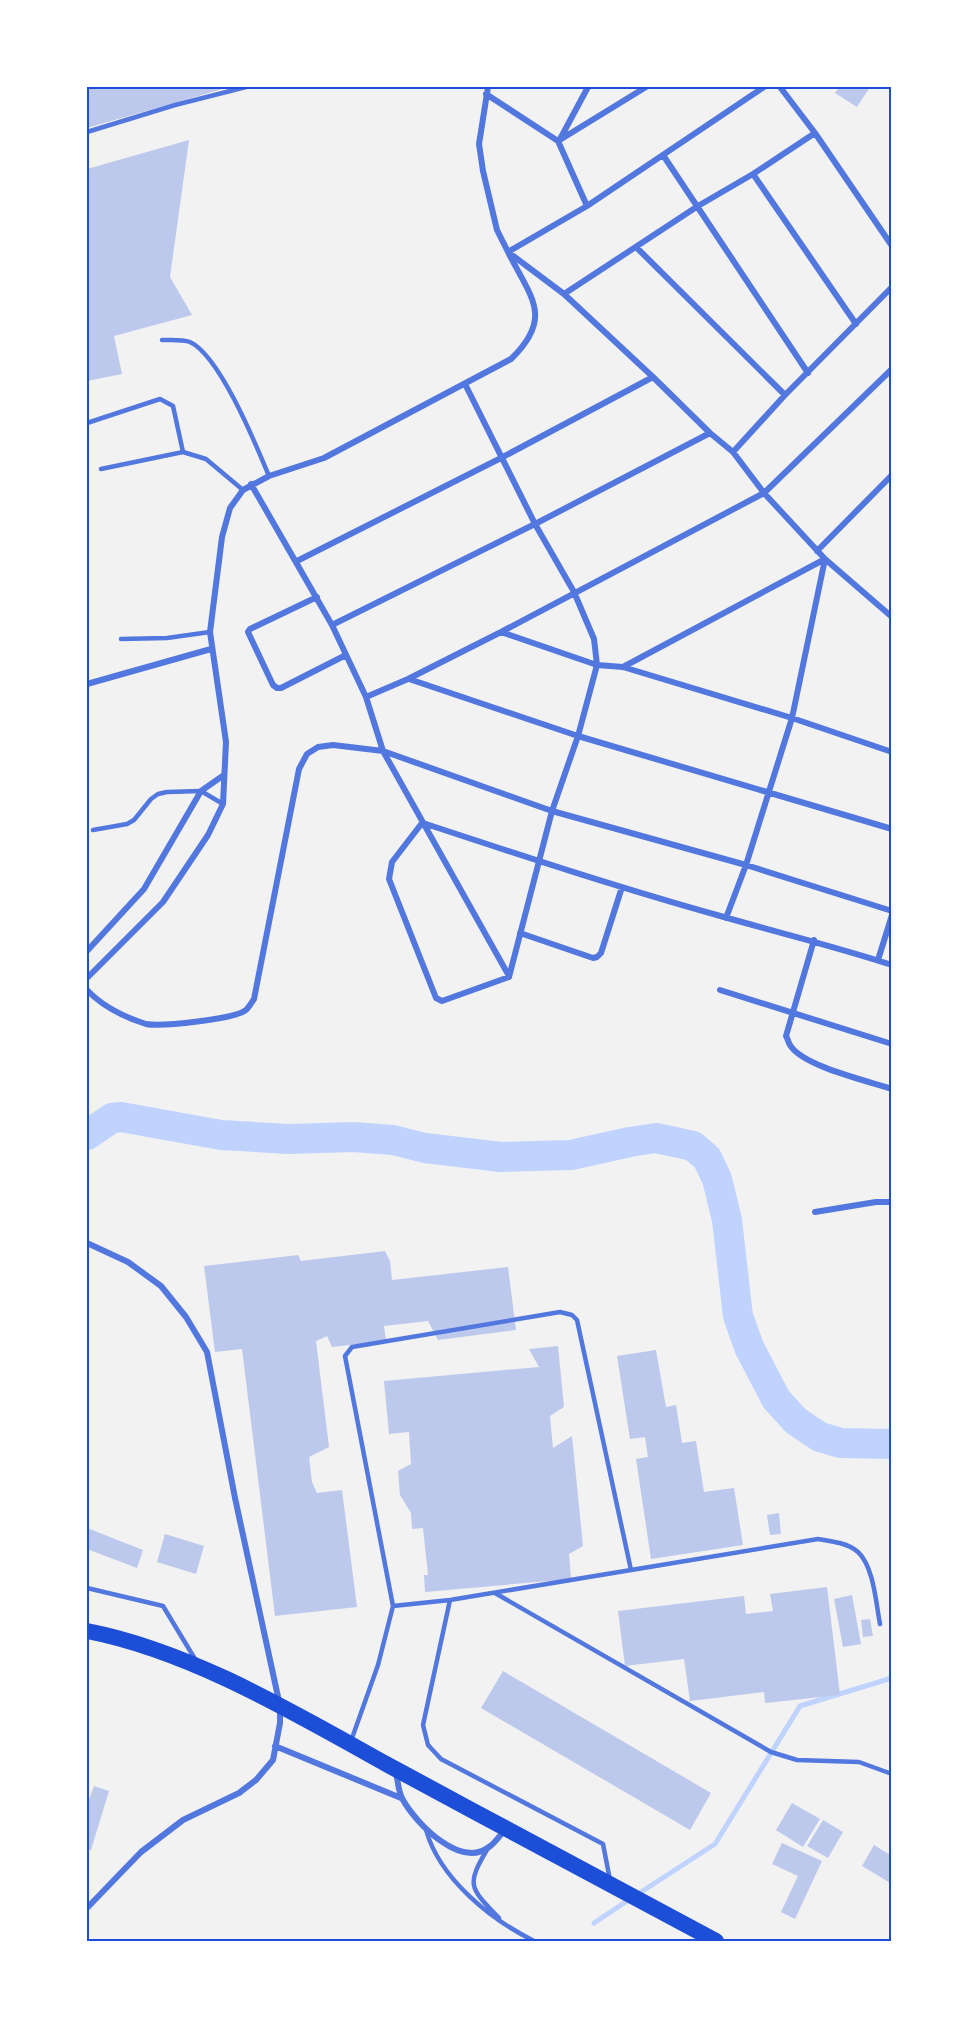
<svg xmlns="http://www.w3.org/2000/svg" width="979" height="2028" viewBox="0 0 979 2028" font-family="'DejaVu Sans',sans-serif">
  <rect width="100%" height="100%" fill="#f2f2f2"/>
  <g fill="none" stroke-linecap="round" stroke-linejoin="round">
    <!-- stream -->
    <path stroke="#bfd3fe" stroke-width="5" d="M638 1894 715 1844 800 1706 892 1678
      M594 1923 630 1899"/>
    <!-- river -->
    <path stroke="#bfd3fe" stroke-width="30" d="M87 1135 112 1118 121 1117 221 1135 288 1139 353 1137 393 1140 425 1148 501 1157 571 1155 630 1142 656 1138 693 1146 707 1158 717 1179 727 1220 738 1316 749 1347 776 1399 796 1421 820 1437 841 1443 892 1444"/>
  </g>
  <!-- building -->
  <path fill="#bdc9ec" d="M87 87H226V88L87 128Z
    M839 87H870L857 107 835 93Z
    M189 140 170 277 192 315 114 336 122 374 87 381V169Z
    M385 1251 390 1261 392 1280 508 1267 516 1330 438 1340 428 1321 384 1326 386 1341 332 1347 327 1336 316 1341 329 1447 309 1457 312 1482 317 1493 342 1490 357 1607 275 1616 242 1349 215 1352 204 1266 298 1255 301 1261Z
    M558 1346 564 1407 550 1416 553 1448 572 1436 583 1546 569 1554 571 1579 425 1592 424 1575H428L423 1528 412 1529 411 1513 400 1495 398 1471 411 1464 409 1432 389 1434 384 1381 539 1367 529 1349Z
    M656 1350 666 1407 676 1405 682 1443 696 1441 704 1492 734 1488 743 1545 651 1559 636 1459 648 1457 645 1437 630 1439 617 1356Z
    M779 1513 781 1534 770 1535 767 1515Z
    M87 1528 143 1550 137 1568 87 1549Z
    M165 1534 204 1546 196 1574 157 1562Z
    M827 1587 840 1695 765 1703 764 1692 690 1701 684 1659 625 1666 618 1611 744 1596 746 1614 773 1611 770 1594Z
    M852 1595 861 1644 843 1647 834 1599Z
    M870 1619 873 1636 863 1637 861 1620Z
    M503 1671 711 1793 690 1830 481 1708Z
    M94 1786 109 1791 91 1850 87 1849V1805Z
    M792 1803 820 1819 803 1847 776 1830Z
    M823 1820 843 1832 828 1858 807 1846Z
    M782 1843 822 1861 795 1919 781 1912 798 1876 772 1864Z
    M874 1845 892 1856V1884L862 1866Z"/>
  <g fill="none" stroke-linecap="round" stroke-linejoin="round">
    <!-- service -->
    <path stroke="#5277de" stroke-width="4.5" d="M87 132 175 105 246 87
      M162 340C170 340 182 339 190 342 220 356 256 445 269 476
      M87 423 160 399 173 406 183 452
      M101 469 183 452 206 459 243 490
      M121 639 167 638 210 632
      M93 830 127 824 134 820 151 799 158 794 167 792 201 791 223 804
      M87 1588 163 1606 195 1659
      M495 1593 771 1752 797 1760 859 1762 892 1774
      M450 1600 423 1725 428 1745 441 1759 603 1844 610 1880
      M393 1606 450 1600 818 1539C831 1541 848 1543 858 1552 874 1567 876 1604 880 1624
      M351 1741 378 1665 393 1606 345 1356 352 1347 560 1312 572 1315 577 1320 631 1570
      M426 1830C440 1879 490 1919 534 1941
      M488 1848C466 1885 469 1887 499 1918"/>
    <!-- minor -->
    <path stroke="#5277de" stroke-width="6" d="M488 87 479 144 483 171 497 230 508 252 564 294 653 377 710 433 733 452 764 493 825 559 892 617
      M780 87 815 133 892 246
      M486 94 558 141 587 206
      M558 141 646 87
      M559 141 588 87
      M663 155 808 373
      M753 174 856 324
      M636 247 785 395
      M564 294 698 206 753 174 815 133
      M465 384 535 524 574 592 594 639 597 665 578 736 552 811 509 977
      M733 452 785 395 892 287
      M251 484 332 625 366 697 383 751 509 976
      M817 551 892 475
      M297 561 501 458 653 377
      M317 597 250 629 248 632 273 685 277 688H281L346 655
      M332 625 535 524 710 433
      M501 632 597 665 623 667 792 718 892 752
      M623 667 825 559
      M409 679 578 736 892 829
      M87 684 211 649
      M366 697 408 679 501 632 764 493 892 369
      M422 823 392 862 389 879 436 998 442 1001 509 977
      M423 823C523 856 623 889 724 917 780 933 837 947 892 965
      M726 918 746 865 792 718 825 559
      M520 933 593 958 597 957 601 953 622 887
      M814 940 786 1036C788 1039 788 1042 790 1045 802 1066 868 1081 892 1089
      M87 951 144 889 201 791 224 775
      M878 960 892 915
      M87 978 163 902 208 835 223 804 226 742 210 632 222 537 230 508 243 490 269 476 324 458 511 359C554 317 531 298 508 252L587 206 764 87
      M87 990C103 1007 124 1017 146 1024 161 1027 235 1019 246 1010 249 1007 252 1002 254 999L299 769 307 754 318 747 333 745 383 751 552 811 746 865 892 911
      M720 990 892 1044
      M815 1212 876 1202H892
      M87 1243 128 1262 161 1286 186 1317 207 1352 235 1498 280 1706V1723L273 1760 256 1780 239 1793 183 1820 141 1852 87 1908
      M275 1746 401 1798
      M396 1772C398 1781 398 1792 403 1800 416 1823 460 1869 489 1847 495 1843 500 1835 505 1830"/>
    <!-- trunk -->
    <path stroke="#1d4ed8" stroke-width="16" d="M87 1631C191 1651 296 1714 388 1765 497 1824 606 1882 716 1941"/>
  </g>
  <!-- border -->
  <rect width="979" height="2028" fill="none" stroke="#ffffff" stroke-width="177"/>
  <rect x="88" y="88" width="802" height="1852" fill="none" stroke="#1d4ed8" stroke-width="2"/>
</svg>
